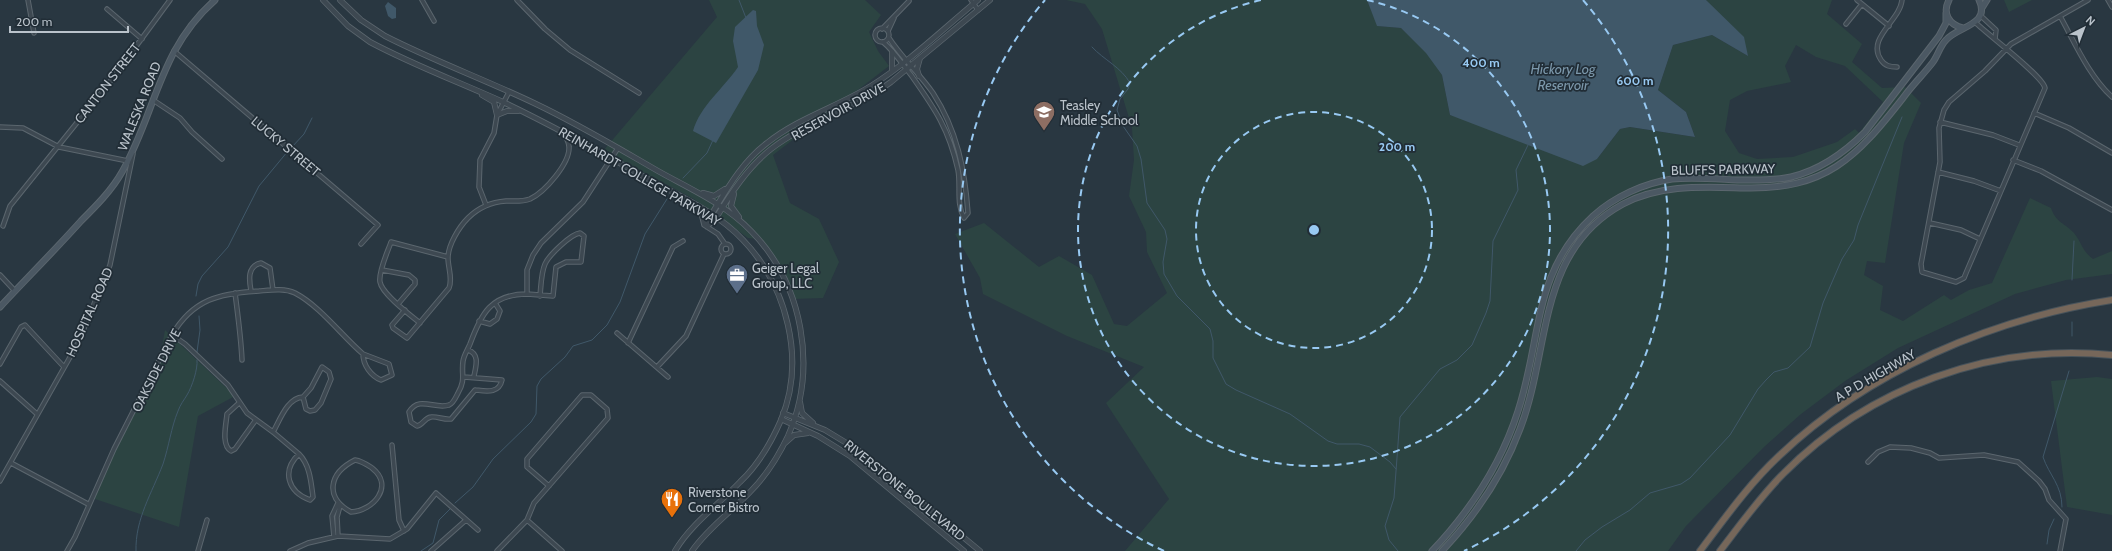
<svg xmlns="http://www.w3.org/2000/svg" width="2112" height="551" viewBox="0 0 2112 551" font-family="Cabin,sans-serif">
  <rect width="100%" height="100%" fill="#293741"/>
  <!-- green -->
  <path fill="#2c4442" fill-rule="evenodd" d="M709 0H865L881 15 869 32 878 51 889 66 773 155 790 203 819 219 839 262 823 298 793 299 777 264 759 239 748 238 694 199 603 151 717 17Z
    M1066 0H1367L1378 26 1401 28 1427 53 1442 75 1450 115 1597 159 1620 129 1630 127 1695 137 1686 112 1658 90 1673 45 1712 35 1748 56 1706 0H1832L1827 14 1862 44 1852 62 1882 88 1905 87 1921 103 1904 143 1885 263 1867 261 1864 275 1883 286 1880 310 1903 321 1944 295 1951 300 1969 290 1992 283 2030 198 2051 208C2056 223 2065 223 2074 233 2082 243 2082 251 2093 259L2112 251V274L2066 280 2015 294 1898 348 1845 381 1801 414 1764 447 1686 526 1668 551H1125L1169 499 1106 403 1144 367 1067 336 983 294 980 278 955 234 984 223 1039 267 1059 256 1092 275 1114 324 1127 326 1167 293 1147 252 1146 232 1129 196 1134 160 1132 128 1102 29 1085 4ZM1796 45 1816 57 1845 66 1883 102 1859 133 1855 129 1837 142 1793 157 1757 159 1739 153 1725 131 1730 100 1747 91 1791 82 1785 66Z
    M2004 0H2032L2009 12Z
    M165 330 235 396 198 416 179 527 92 498 162 347Z
    M2097 377 2112 379V515L2067 507 2051 381Z"/>
  <!-- water -->
  <path fill="#405869" d="M1367 0H1706L1744 37 1748 56 1712 35 1673 45 1658 90 1686 112 1695 137 1630 127 1620 129 1597 159 1583 166 1450 115 1442 75 1426 53 1401 28 1377 26Z
    M388 2 396 8V18L392 19 388 16 385 6Z
    M753 10 756 11 757 26 764 45 758 70 716 143 693 131C700 106 724 88 738 67L733 41 735 27Z"/>
  <g fill="none" stroke-linecap="round" stroke-linejoin="round">
    <!-- stream -->
    <path stroke="#405869" stroke-width="1" d="M739 0 746 18
      M1092 47C1104 60 1121 67 1130 83L1128 89 1120 99 1117 110 1123 126 1137 146 1141 159 1147 203 1165 230 1167 239 1163 262 1164 274 1177 296 1210 329 1213 341V358L1226 384 1236 390 1290 414 1328 441 1337 444H1359L1370 447 1390 462 1396 469
      M292 147 304 134 312 118
      M683 178 707 153 713 140
      M2072 280 2074 241
      M196 296 198 284 202 276 228 247 259 186 288 151
      M2072 322V336
      M197 352 200 330 199 316
      M455 503 473 487 493 459 531 422 536 414 537 386 541 379 565 357 573 346 592 340 607 325 620 302 645 234 667 199
      M2062 507C2062 485 2049 475 2043 457L2069 371
      M2047 544 2049 530 2054 519
      M136 551C135 519 152 493 163 464 169 446 171 428 178 411 180 405 184 400 187 395 192 387 198 369 197 360
      M421 551 433 543 439 520 450 509
      M1398 551 1389 540 1385 526 1394 498 1400 417 1440 369 1457 360 1472 345 1486 313 1490 301 1493 241 1518 190 1516 170 1528 145
      M1576 551 1585 540 1602 527 1630 510 1650 493 1681 484 1690 478 1730 435 1758 389 1766 380 1774 372 1788 368 1810 347 1823 303 1842 259 1854 240 1858 225 1902 117"/>
    <!-- minor casing -->
    <g stroke="#5b666e" stroke-width="5.5">
      <path id="minor" d="M28 0 34 33
        M422 0 434 21
        M517 0 545 29 570 50 639 93
        M971 0 978 10
        M1857 0 1889 26
        M2108 0 2112 7
        M107 9 142 39
        M1981 16 1996 30 1995 39
        M2060 16C2075 43 2089 76 2112 97
        M1976 23C1987 34 2043 76 2045 88L1966 273 1964 278 1956 282 1922 272 1921 264 1940 162 1939 128 1944 110 1949 102 1985 71 2011 44 2088 0
        M1846 24 1862 4
        M875 35a7 7 0 1 1 14 0a7 7 0 1 1-14 0Z
        M882 29 909 1
        M888 31 894 18
        M883 42C894 51 902 64 911 75 935 109 949 129 958 170 961 186 956 204 964 218L968 213C965 170 957 130 933 93 920 74 902 58 889 38
        M174 51 378 225 361 244
        M1897 67C1890 67 1885 66 1881 60 1866 38 1900 21 1902 0
        M153 100 180 118 192 132 222 159
        M2034 113 2069 128 2112 153
        M1940 122 1993 135 2019 145
        M0 127 23 128 59 147 128 161
        M2013 160 2041 171 2112 210
        M1938 172 1974 181 2001 191
        M690 203 701 213 704 225 718 234 725 244
        M486 205 479 187 480 160 494 133 497 115 509 92
        M711 215 707 222V227L716 218
        M1930 223 1961 230 1980 239
        M3 226 10 206 112 79 170 0
        M721 249a5 5 0 1 1 10 0a5 5 0 1 1-10 0Z
        M382 270 409 275 415 280V284L398 304
        M0 275 15 291
        M251 291C249 280 247 266 261 263L270 268 273 290
        M235 293C238 316 241 338 242 360
        M540 296C541 286 541 273 545 264 549 255 571 234 580 233L584 236 581 262H566L556 267 553 296 527 294V270L533 255 541 243 583 202 618 148
        M405 310 392 325 393 328 407 338 449 288C453 279 448 268 448 258 448 245 459 227 468 218 478 208 492 202 506 201 515 201 522 202 530 199 545 192 570 163 569 147 569 142 566 137 563 133
        M479 321 490 324 497 319 500 311 495 303
        M420 323C410 315 382 294 380 282 378 272 388 251 391 242L448 257
        M617 333 668 377
        M172 335 185 344 228 385 247 413 273 432 299 454
        M628 343 673 247 683 241
        M468 350C480 354 476 366 474 376
        M363 354 389 364 392 375 381 380C371 376 363 365 363 354Z
        M0 364 21 327 25 325 64 367
        M322 367 329 372 331 379 321 403 315 410 310 411 306 409 303 397 311 388Z
        M657 367 686 336 724 254
        M464 377 502 380C499 394 486 391 475 390L451 419C444 420 437 416 431 417 424 418 423 425 417 426L411 422 409 412C419 395 435 410 449 405 453 404 456 397 458 393 466 379 461 375 463 361 464 355 468 349 470 344 481 314 491 294 527 294
        M0 381 37 414
        M239 403 227 414C226 425 221 445 231 451L235 449 255 421
        M273 432C280 420 287 398 303 397
        M392 445 399 520 404 531
        M299 454C310 465 311 482 313 497L310 500C288 492 281 471 299 454Z
        M355 460C362 461 366 464 372 468 395 486 373 511 351 512 324 497 329 473 355 460Z
        M1868 462 1878 452 1890 447 1911 448 1930 453 1939 458 1984 455 2018 462 2039 481 2045 489 2049 500 2066 519 2060 551
        M11 463 88 504
        M0 481 78 343 110 265 133 154
        M527 520 562 551
        M338 536 337 517 340 506
        M334 537 332 516 338 503
        M67 551 75 537 114 449 172 335C193 299 220 293 259 291 271 290 284 288 295 293 320 306 342 336 363 354
        M198 551 207 520
        M290 551 308 543 338 536 390 539 407 529 436 493 478 530
        M431 551 466 520
        M497 551 527 520 534 503 608 418 607 409 591 395H582L527 459V467L549 486"/>
    </g>
    <!-- tertiary casing -->
    <g stroke="#5b666e" stroke-width="6">
      <path id="tertiary" d="M323 0 348 26 370 42C413 65 459 82 503 102 554 126 602 153 650 180 682 197 718 213 743 240 787 286 806 360 781 420 771 443 758 465 740 482 718 505 691 524 675 551
        M340 0 361 20 385 36C434 61 486 80 536 104 578 124 618 148 658 171 690 189 725 204 751 231 803 284 818 368 788 436 778 457 766 476 750 492 731 512 708 528 692 551
        M892 70V52
        M919 76 917 69 920 58
        M482 95 494 102 497 115 507 111H518
        M703 193 714 196 725 189
        M734 194 731 206 739 217
        M711 215C727 189 742 162 767 143 798 118 837 107 871 86 909 62 943 29 978 0
        M716 218C731 193 748 167 771 149 807 121 854 109 891 82L990 0
        M800 402 802 413 813 423
        M783 413 825 430 858 450 980 551
        M781 419 818 436 850 456 964 551
        M785 443 794 435 808 433"/>
    </g>
    <!-- secondary casing -->
    <g stroke="#5b666e" stroke-width="7">
      <path id="secondary" d="M1949 0C1942 13 1949 25 1963 28
        M1982 8 1987 0
        M0 307C27 278 55 250 81 221 96 206 112 190 122 172 156 112 159 49 215 0
        M1432 551C1470 511 1501 464 1518 411 1542 338 1532 272 1593 216 1614 197 1644 183 1672 179 1693 177 1716 179 1737 180 1755 180 1773 181 1791 177 1820 170 1844 153 1865 132L1939 36 1946 23V13
        M1442 551C1475 516 1503 475 1520 429 1551 349 1536 251 1623 204 1661 184 1703 187 1744 188 1826 190 1856 158 1903 98 1912 85 1924 74 1933 62 1938 55 1940 46 1946 40 1958 26 1991 25 1979 0"/>
    </g>
    <!-- motorway casing -->
    <g stroke="#47535b" stroke-width="8">
      <path id="motorway" d="M1700 551C1725 518 1749 484 1779 456 1868 371 1992 319 2112 300
        M1720 551C1740 525 1760 497 1783 474 1869 387 1991 343 2112 355"/>
    </g>
    <!-- minor -->
    <use href="#minor" stroke="#3d4851" stroke-width="3.5"/>
    <!-- tertiary -->
    <use href="#tertiary" stroke="#3d4851" stroke-width="4.5"/>
    <!-- secondary -->
    <use href="#secondary" stroke="#4b5863" stroke-width="5"/>
    <!-- motorway -->
    <use href="#motorway" stroke="#76675a" stroke-width="6"/>
  </g>
  <!-- distance rings -->
  <g fill="none" stroke="#98c9f2" stroke-width="2" stroke-dasharray="7 5">
    <circle cx="1314" cy="230" r="118"/>
    <path d="M1367 0A236 236 0 1 1 1261 0"/>
    <path d="M1164 551A354 354 0 0 1 1045 0M1583 0A354 354 0 0 1 1464 551"/>
  </g>
  <!-- icons -->
  <defs>
    <g id="school-pin" transform="scale(1.15)"><path d="M0 17L-7.5 6A9.5 9.5 0 1 1 7.5 6Z" fill="#8d6e63" stroke="#212d36"/><path d="M0-5L7-2L0 1L-7-2ZM-4 1L0 2.5L4 1V4Q0 6-4 4Z" fill="#fff"/></g>
    <g id="office-pin" transform="scale(1.15)"><path d="M0 17L-7.5 6A9.5 9.5 0 1 1 7.5 6Z" fill="#5c6f8a" stroke="#212d36"/><path d="M-6-3h4V-5.5h4V-3h4V5H-6ZM-1-4.5V-3h2v-1.5ZM-6 0V1H6V0Z" fill="#fff"/></g>
    <g id="restaurant-pin" transform="scale(1.15)"><path d="M0 17L-7.5 6A9.5 9.5 0 1 1 7.5 6Z" fill="#e8710a" stroke="#212d36"/><path d="M-5-6h1v4h1v-4h1v4h1v-4h1v5L-1.5 .5V6h-2V.5L-5-1ZM5-6V6H3V1.5H1.5Q1.5-4 5-6Z" fill="#fff"/></g>
  </defs>
  <g fill-rule="evenodd">
    <use href="#school-pin" x="1044" y="112"/>
    <use href="#office-pin" x="737" y="275"/>
    <use href="#restaurant-pin" x="672" y="499"/>
  </g>
  <g text-anchor="middle" dominant-baseline="central" stroke-width="3.5" stroke-linejoin="round" paint-order="stroke">
    <!-- street labels -->
    <g font-size="13" fill="#bac3cb" stroke="#212d36">
      <text transform="translate(107 83) rotate(-52)">CANTON STREET</text>
      <text transform="translate(139 106) rotate(-68)">WALESKA ROAD</text>
      <text transform="translate(838 111) rotate(-29)">RESERVOIR DRIVE</text>
      <text transform="translate(286 146) rotate(40)">LUCKY STREET</text>
      <text transform="translate(1723 169) rotate(-1)">BLUFFS PARKWAY</text>
      <text transform="translate(640 176) rotate(30)">REINHARDT COLLEGE PARKWAY</text>
      <text transform="translate(89 312) rotate(-66)">HOSPITAL ROAD</text>
      <text transform="translate(156 370) rotate(-63)">OAKSIDE DRIVE</text>
      <text transform="translate(1875 375) rotate(-30)">A P D HIGHWAY</text>
      <text transform="translate(905 490) rotate(39)">RIVERSTONE BOULEVARD</text>
    </g>
    <!-- poi labels -->
    <g font-size="13" fill="#bac3cb" stroke="#212d36" text-anchor="start">
      <text x="1060" y="105">Teasley<tspan x="1060" dy="15">Middle School</tspan></text>
      <text x="752" y="268">Geiger Legal<tspan x="752" dy="15">Group, LLC</tspan></text>
      <text x="688" y="492">Riverstone<tspan x="688" dy="15">Corner Bistro</tspan></text>
    </g>
    <!-- water labels -->
    <g font-size="14" font-style="italic" fill="#7c98ab" stroke="#212d36">
      <text x="1563" y="69">Hickory Log<tspan x="1563" dy="16">Reservoir</tspan></text>
    </g>
  </g>
  <circle cx="1314" cy="230" r="6" fill="#98c9f2" stroke="#212d36" stroke-width="2"/>
  <g font-size="12" text-anchor="middle" font-weight="bold" fill="#98c9f2" stroke="#212d36" stroke-width="3.5" stroke-linejoin="round" paint-order="stroke">
    <text x="1481" y="67">400 m</text>
    <text x="1635" y="85">600 m</text>
    <text x="1397" y="151">200 m</text>
  </g>
  <!-- north arrow -->
  <g transform="translate(2084 28) rotate(42)" stroke="#212d36" stroke-width="3" paint-order="stroke">
  <path d="M0-3L7 15L0 10L-7 15Z" fill="#bac3cb"/>
  <text y="-6" font-size="11" font-weight="bold" text-anchor="middle" fill="#bac3cb">N</text>
  </g>
  <!-- scale -->
  <path d="M10 26v6h118v-6" fill="none" stroke="#bac3cb" stroke-width="2"/>
  <text x="16" y="26" font-size="12" fill="#bac3cb" stroke="#212d36" stroke-width="3" paint-order="stroke">200 m</text>
</svg>
